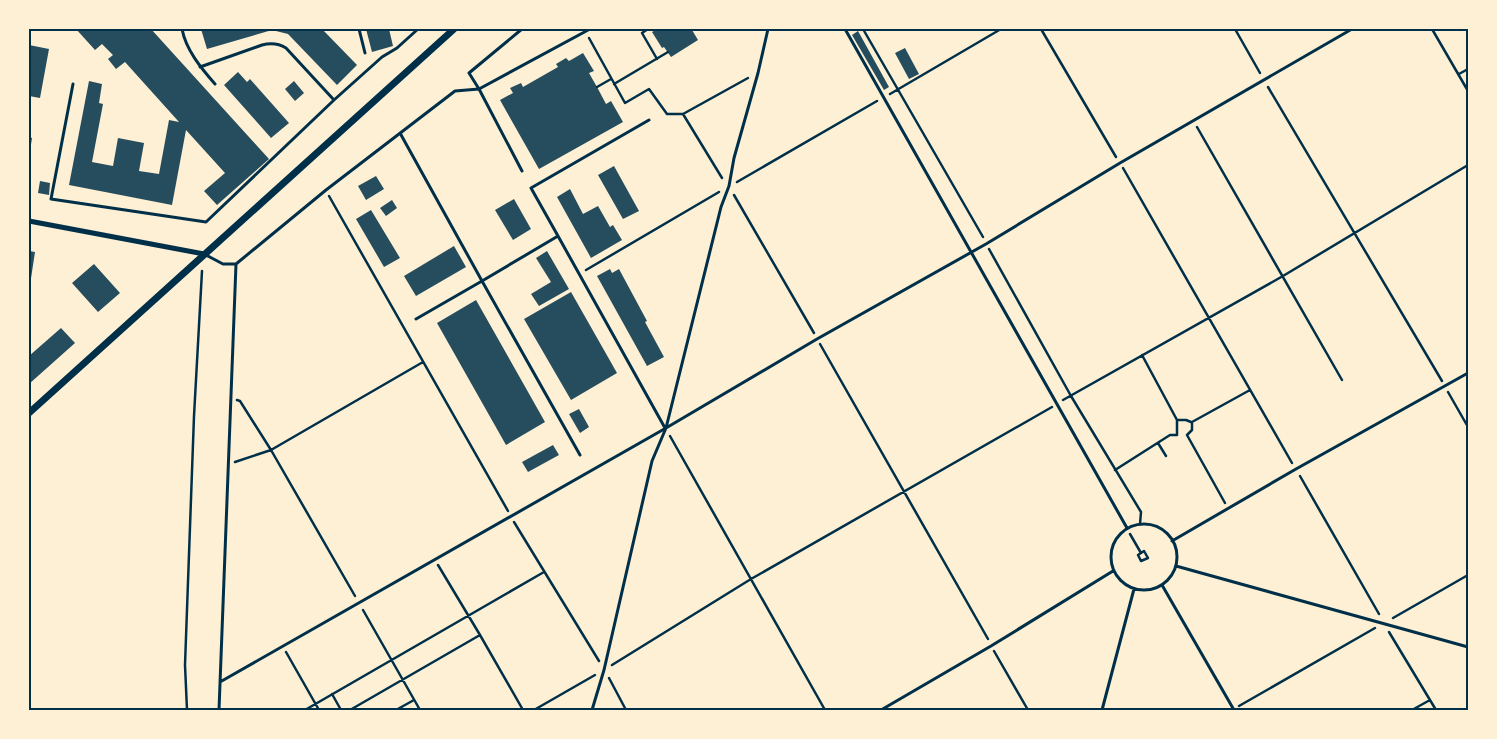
<svg xmlns="http://www.w3.org/2000/svg" width="1497" height="739" viewBox="0 0 1497 739" font-family="'Space Grotesk',sans-serif">
  <rect width="100%" height="100%" fill="#fdf0d5"/>
  <!-- building -->
  <path fill="#264d5e" d="M76 29H151L269 159 217 205 204 191 225 173 186 130 172 205 69 185 89 81 102 84 99 103 103 104 92 162 113 166 118 138 144 143 139 171 159 174 169 120 179 122 125 62 116 69 108 59 113 55 102 44 95 50Z
    M201 29H322L357 65 337 85 288 34 272 30 207 49Z
    M366 29H389L393 46 372 52Z
    M657 29H694L692 30 698 40 671 57 664 47 662 48 652 32Z
    M858 31 889 87 884 90 852 35Z
    M29 45 49 49 40 98 29 96Z
    M905 48 919 74 909 79 895 53Z
    M583 53 594 71 589 73 597 87 606 104 611 101 623 122 539 169 500 100 513 93 510 88 521 83 523 87 558 67 556 64 566 58 569 61Z
    M238 72 247 82 250 79 289 123 271 138 224 85Z
    M294 81 304 93 295 101 285 89Z
    M29 137 32 138 30 151H29Z
    M614 166 639 211 623 219 598 175Z
    M376 176 384 189 366 200 358 186Z
    M40 181 50 183 49 195 38 193Z
    M570 189 583 214 598 206 610 227 613 225 622 240 591 258 557 197Z
    M514 199 531 229 513 240 495 210Z
    M392 200 397 208 386 216 380 208Z
    M371 210 400 258 384 267 356 219Z
    M454 246 466 267 416 296 404 276Z
    M29 251 35 252 30 285H29Z
    M547 251 569 289 539 306 531 294 551 282 536 258Z
    M94 264 120 293 98 312 72 283Z
    M610 269 612 273 619 269 647 321 645 322 664 357 647 366 597 276Z
    M571 292 617 373 571 400 524 319Z
    M476 300 545 422 506 445 437 323Z
    M61 328 75 343 29 384V356Z
    M579 409 589 427 580 433 569 414Z
    M553 445 559 455 528 472 522 462Z"/>
  <g fill="none" stroke-linecap="round" stroke-linejoin="round">
    <!-- path -->
    <path stroke="#003049" stroke-width="2.5" d="M648 29 642 33 657 59
      M863 29 983 237
      M1041 29 1116 157
      M1235 29 1260 73
      M1432 29 1468 91
      M589 38 625 103 649 89 667 114H683L748 78
      M1459 74 1468 69
      M614 84 668 52
      M597 87 611 79
      M1268 87 1442 381
      M890 94 1001 29
      M683 114 722 178
      M1197 127 1342 380
      M1123 168 1292 463
      M737 182 877 101
      M734 195 814 333
      M329 196 508 511
      M989 249 1071 396 1141 512 1140 524
      M586 270 719 192
      M820 344 988 639
      M1142 355 1177 420H1186L1191 422
      M1448 392 1468 427
      M237 400 240 401 271 450 355 596
      M1063 400 1283 276 1468 165
      M670 436 825 710
      M1158 443 1166 456
      M235 462 271 450 423 362
      M1115 470 1170 435H1177V420
      M1300 476 1379 614
      M1225 503 1187 435 1192 430V422L1250 390
      M514 522 599 661
      M1130 534 1141 553
      M1144 551 1148 558 1141 561 1138 555Z
      M438 565 480 635 523 710
      M363 610 420 710
      M1393 618 1468 575
      M1389 632 1436 710
      M994 651 1028 710
      M286 652 319 710
      M612 665 751 579 1052 407
      M609 678 626 710
      M332 694 341 710
      M1239 706 1375 628
      M187 710 185 665 194 416 202 271
      M305 710 544 572
      M350 710 480 635
      M396 710 414 700
      M534 710 595 675
      M1412 710 1430 700"/>
    <!-- service -->
    <path stroke="#003049" stroke-width="3" d="M182 29C186 50 201 68 215 84
      M359 29 365 53
      M845 29 1127 528
      M200 67 262 45C270 43 278 43 286 48L334 100
      M73 84 51 199 206 222 334 100 382 57 397 48 418 29
      M400 133 482 281 416 319
      M522 171 479 89 590 29
      M558 236 665 428
      M204 254 223 264H236
      M580 455 482 281 558 236 531 188 649 120
      M1111 557a33 33 0 1 1 66 0a33 33 0 1 1-66 0Z
      M1172 541 1296 469 1468 373
      M1176 566 1468 647
      M1162 585 1234 710
      M220 682 666 428 817 339 986 244 1120 163 1352 29
      M219 710 236 264 326 190 455 91 479 89 469 73 522 29
      M592 710 604 670 652 461 666 428 721 207 729 186 734 158 758 73 768 29
      M881 710 991 646 1113 571
      M1102 710 1134 589"/>
    <!-- minor -->
    <path stroke="#003049" stroke-width="5" d="M29 221 204 254"/>
    <!-- tertiary -->
    <path stroke="#003049" stroke-width="7" d="M29 413 454 29"/>
  </g>
  <!-- border -->
  <rect width="1497" height="739" fill="none" stroke="#fdf0d5" stroke-width="60"/>
  <rect x="30" y="30" width="1437" height="679" fill="none" stroke="#003049" stroke-width="2"/>
</svg>
